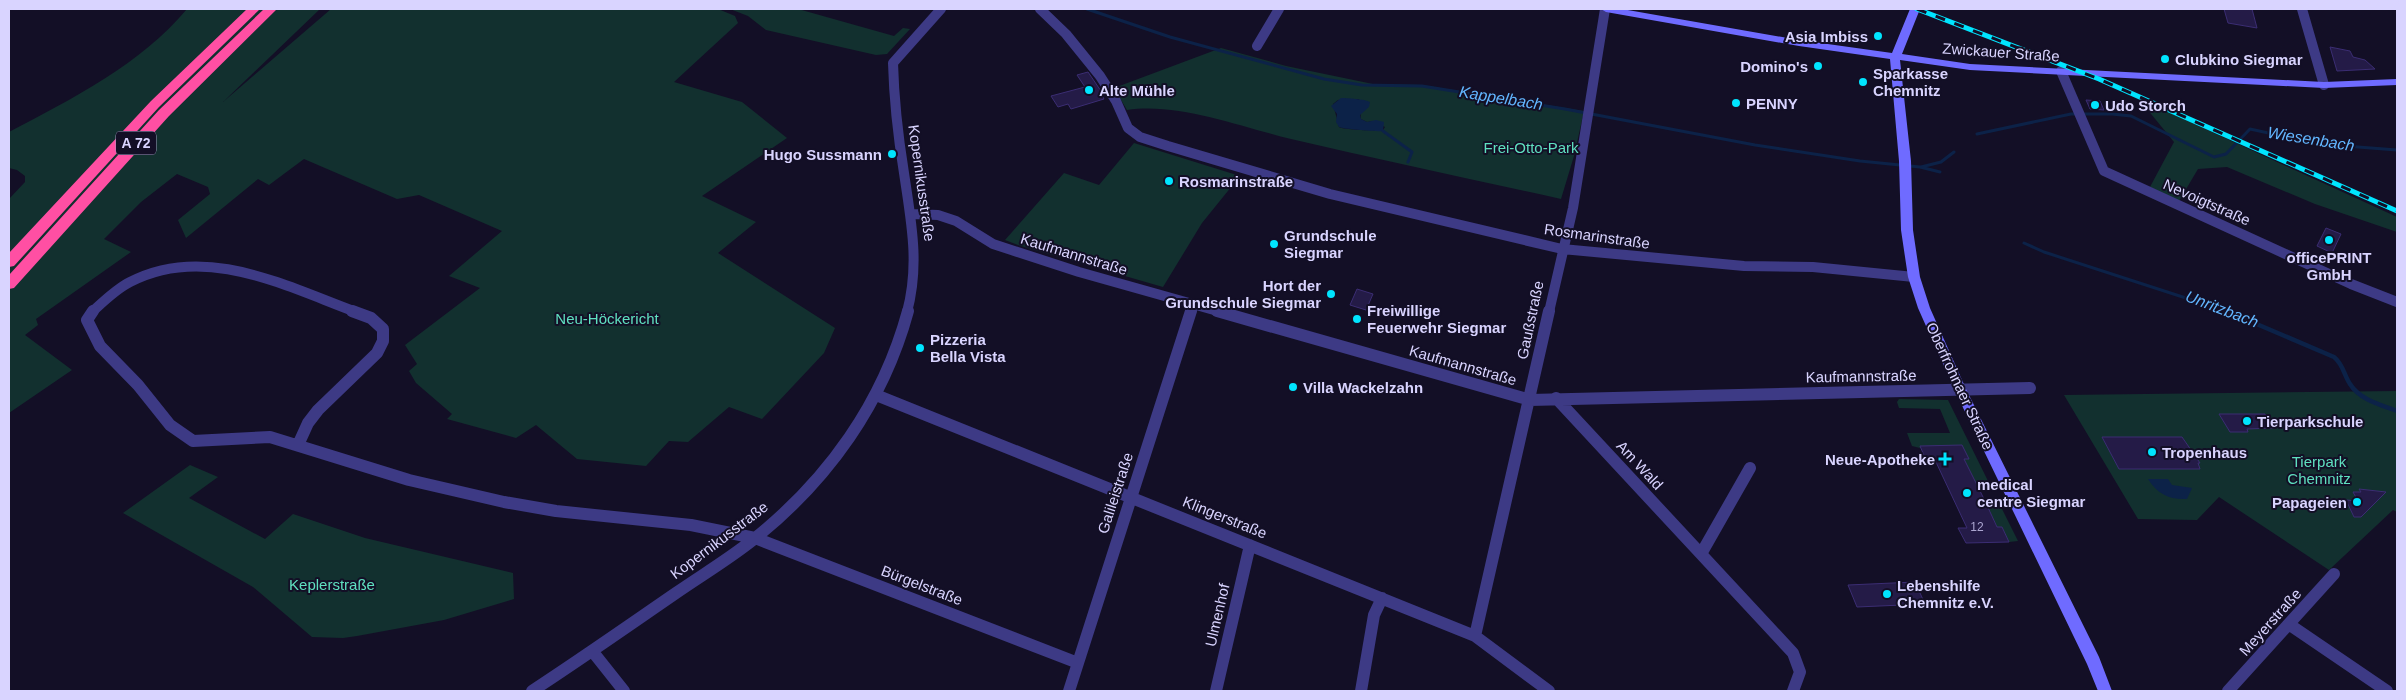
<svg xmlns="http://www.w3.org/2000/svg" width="2406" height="700" viewBox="0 0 2406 700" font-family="Helvetica,sans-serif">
  <rect width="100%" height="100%" fill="#130f26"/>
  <!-- green -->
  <path fill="#12302f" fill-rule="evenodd" d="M187 9H320L223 102 331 9H718L735 16 738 23 674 82 742 102 787 138 702 196 756 222 718 253 835 328 824 353 762 419 729 407 688 442 669 441 646 466 577 459 536 425 516 438 447 419 452 414 416 383 409 371 417 364 405 345 480 288 449 276 502 231 419 195 397 199 304 159 269 185 258 179 186 238 178 220 210 194 208 187 177 174 141 202 104 239 131 252 36 319 38 325 25 335 72 370 9 413V199L25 182V176L17 170 9 168V132C72 99 141 64 187 9Z
    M730 9H798L894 36 903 28 910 29 887 54 876 55 766 30 748 16Z
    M1221 48 1286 66 1373 84 1422 85 1584 111 1574 156 1561 199C1471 179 1381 160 1291 139 1241 127 1178 102 1127 110L1114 88ZM1347 99H1359L1361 119 1367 122 1373 121 1385 127 1383 130C1377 131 1344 130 1339 127L1333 104 1338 100Z
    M2138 98 2397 217V232L2315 204 2227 167 2198 169 2179 201 2150 187 2174 142Z
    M1134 143 1240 176 1202 223 1163 287 1021 246 1005 240 1064 173 1099 185Z
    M2397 391V512L2393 510 2329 570 2219 497 2197 520 2138 519 2064 395Z
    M1899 399 1948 400 1989 483H1976L1964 459 1912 446 1907 433H1950L1940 409 1899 408 1897 402Z
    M190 465 218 477 189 498 265 539 293 514 365 538 513 573 514 599 444 620 357 636 343 638 312 637 253 587 123 513Z
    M1995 500 1998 501 2018 541 2009 542 2002 527H1997L1985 501Z"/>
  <!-- water -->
  <path fill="#0c2248" d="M1341 98C1348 98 1364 99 1370 102L1369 107 1360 115 1361 119 1367 122 1376 120 1384 122 1383 131C1380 132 1343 129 1339 127L1336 122 1337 114 1331 106Z
    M2148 479H2168L2172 485 2192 488 2187 499C2170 500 2157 494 2148 479Z"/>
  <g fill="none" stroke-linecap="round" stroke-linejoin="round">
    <!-- stream-far1 -->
    <path stroke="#0c2248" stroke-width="3" d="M1087 9 1170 37 1324 79 1362 85 1422 86 1565 109 1755 145 1860 161 1920 167 1940 172
      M1383 131 1412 152 1408 162
      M1977 134 2071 114H2112L2131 116 2214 157 2226 154 2250 129 2319 144 2397 150
      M1921 167 1941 162 1954 152
      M2024 243 2044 252 2229 312"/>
    <!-- stream -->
    <path stroke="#0c2248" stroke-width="4.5" d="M2226 311 2334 357C2343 364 2344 375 2350 384 2360 400 2381 405 2397 411"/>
  </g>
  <!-- building -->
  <path fill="#241b47" stroke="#3b2d73" d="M2224 9H2252L2257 28 2228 23Z
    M2330 47 2350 51 2353 57 2365 60 2375 69 2337 71Z
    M1088 72 1103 94H1101L1104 99 1071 109 1068 104 1058 107 1051 96 1085 87 1077 75Z
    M2086 100 2100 101 2104 110 2090 109Z
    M2326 228 2341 234 2332 253 2317 246Z
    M1357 289 1373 294 1366 310 1350 305Z
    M2219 414H2265L2274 428 2247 429 2248 432H2230Z
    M2102 437H2182L2200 463H2198L2200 469H2119Z
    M1962 445 1969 459H1964L1985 501 1997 527H2002L2009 542 1966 543 1958 528H1967L1935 460H1926L1920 446Z
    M2359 489 2386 492 2361 517H2354L2346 500 2358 501 2353 492H2361Z
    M1915 582 1925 604 1857 607 1848 585Z"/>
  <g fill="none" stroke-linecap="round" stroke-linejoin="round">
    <!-- street-far1 -->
    <path stroke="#3d3a85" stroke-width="10" d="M1040 9 1066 34 1100 76 1116 101 1128 128 1140 137 1168 146 1330 194 1562 249 1744 266 1813 267 1914 277
      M2302 9 2324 85
      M1257 46 1279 9
      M2061 71 2104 171 2351 284 2397 302
      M912 214 938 215 956 221 993 244 1079 272 1221 312
      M92 312C104 301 116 289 130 282 205 243 285 286 356 312
      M907 312C920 264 911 221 904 173 898 136 894 100 893 63L941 9
      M1190 312 1193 304
      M1549 312 1573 208 1605 9"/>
    <!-- street -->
    <path stroke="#3d3a85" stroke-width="12" d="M93 311 87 320 100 346 138 385 170 425 193 441 270 437 409 480 504 502 556 511 691 525 755 538 1078 663
      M1217 311 1530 400 2030 388
      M876 395 1475 636 1549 691
      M1556 398 1793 653 1800 672 1793 691
      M298 445 308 423 318 410 377 353 383 341V329L371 318 352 311
      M1701 554 1750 468
      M2290 625 2387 691
      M1475 636 1549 311
      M593 652 624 691
      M532 691C581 659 628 626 676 593 702 575 729 559 754 539 828 480 883 403 908 311
      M1069 691 1191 311
      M1216 691 1250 545
      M1361 691 1374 615 1382 598
      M2228 691 2334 574"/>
    <!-- secondary -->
    <path fill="#6f6bff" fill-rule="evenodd" d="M1601 9H1622L1799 40 1892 53 1910 9H1920L1902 54 1970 64 2324 82 2397 79V85L2324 88 1970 70 1900 60 1911 161 1913 230 1920 277 1930 308 1966 389 2099 657 2112 691H2098L2087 664 1954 389 1918 308 1908 277 1901 230 1899 161 1890 59 1799 46 1606 12Z"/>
    <!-- highway -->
    <path fill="#ff4fa3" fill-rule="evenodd" d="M247 9H260L159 107 14 266 9 267V253L151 101Z
      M264 9H277L169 116 14 288 9 289V275L159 110Z"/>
    <!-- rail casing -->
    <g stroke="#00e5ff" stroke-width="5">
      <path id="rail" d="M1917 9 2099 79 2397 211"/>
    </g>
    <!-- rail -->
    <use href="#rail" stroke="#130f26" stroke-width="3" stroke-dasharray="10" stroke-linecap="butt"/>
  </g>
  <!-- markers -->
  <g fill="#00e5ff" stroke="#130f26" stroke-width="2">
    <circle cx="1878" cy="36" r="5"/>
    <circle cx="2165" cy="59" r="5"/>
    <circle cx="1818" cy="66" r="5"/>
    <circle cx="1863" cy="82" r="5"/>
    <circle cx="1089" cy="90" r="5"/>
    <circle cx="1736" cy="103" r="5"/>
    <circle cx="2095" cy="105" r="5"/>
    <circle cx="892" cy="154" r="5"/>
    <circle cx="1169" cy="181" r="5"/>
    <circle cx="2329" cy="240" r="5"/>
    <circle cx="1274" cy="244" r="5"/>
    <circle cx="1331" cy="294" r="5"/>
    <circle cx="1357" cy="319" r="5"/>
    <circle cx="920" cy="348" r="5"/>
    <circle cx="1293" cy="387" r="5"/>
    <circle cx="2247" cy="421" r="5"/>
    <circle cx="2152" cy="452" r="5"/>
    <path d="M1942.5 451.5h5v5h5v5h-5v5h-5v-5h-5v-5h5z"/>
    <circle cx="1967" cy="493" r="5"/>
    <circle cx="2357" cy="502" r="5"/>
    <circle cx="1887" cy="594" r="5"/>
  </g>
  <g text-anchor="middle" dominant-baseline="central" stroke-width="4" stroke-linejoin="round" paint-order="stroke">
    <!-- number labels -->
    <g font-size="12" fill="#aca6d1">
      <text x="1977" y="527">12</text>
    </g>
    <!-- shield labels -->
    <rect fill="#130f26" stroke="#9e99be" stroke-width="1" x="116" y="131.5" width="40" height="23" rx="4"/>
    <g font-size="14" font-weight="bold" fill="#d9d4ff">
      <text x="136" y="143">A 72</text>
    </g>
    <!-- poi labels -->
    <g font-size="15" font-weight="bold" fill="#d9d4ff" stroke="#130f26" text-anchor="start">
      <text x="1868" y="36" text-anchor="end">Asia Imbiss</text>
      <text x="2175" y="59">Clubkino Siegmar</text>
      <text x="1808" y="66" text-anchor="end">Domino's</text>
      <text x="1873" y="73">Sparkasse<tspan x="1873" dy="17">Chemnitz</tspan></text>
      <text x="1099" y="90">Alte Mühle</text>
      <text x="1746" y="103">PENNY</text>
      <text x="2105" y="105">Udo Storch</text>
      <text x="882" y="154" text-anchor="end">Hugo Sussmann</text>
      <text x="1179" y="181">Rosmarinstraße</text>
      <text x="1284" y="235">Grundschule<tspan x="1284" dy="17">Siegmar</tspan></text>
      <text x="2329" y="257" text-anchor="middle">officePRINT<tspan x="2329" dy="17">GmbH</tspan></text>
      <text x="1321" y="285" text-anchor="end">Hort der<tspan x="1321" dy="17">Grundschule Siegmar</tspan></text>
      <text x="1367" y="310">Freiwillige<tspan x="1367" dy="17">Feuerwehr Siegmar</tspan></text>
      <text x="930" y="339">Pizzeria<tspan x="930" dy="17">Bella Vista</tspan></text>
      <text x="1303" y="387">Villa Wackelzahn</text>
      <text x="2257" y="421">Tierparkschule</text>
      <text x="2162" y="452">Tropenhaus</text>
      <text x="1935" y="459" text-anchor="end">Neue-Apotheke</text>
      <text x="1977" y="484">medical<tspan x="1977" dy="17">centre Siegmar</tspan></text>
      <text x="2347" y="502" text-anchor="end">Papageien</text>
      <text x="1897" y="585">Lebenshilfe<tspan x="1897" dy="17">Chemnitz e.V.</tspan></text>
    </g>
    <!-- street labels -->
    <g font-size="15" fill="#d9d4ff" stroke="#130f26">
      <text transform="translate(2001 52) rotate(4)">Zwickauer Straße</text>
      <text transform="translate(922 183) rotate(82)">Kopernikusstraße</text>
      <text transform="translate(2207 202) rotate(24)">Nevoigtstraße</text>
      <text transform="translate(1597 236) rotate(8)">Rosmarinstraße</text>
      <text transform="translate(1074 254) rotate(17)">Kaufmannstraße</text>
      <text transform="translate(1530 320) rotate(-78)">Gaußstraße</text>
      <text transform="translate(1463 365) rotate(16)">Kaufmannstraße</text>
      <text transform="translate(1861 376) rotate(-1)">Kaufmannstraße</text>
      <text transform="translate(1960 386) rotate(65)">Oberfrohnaer Straße</text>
      <text transform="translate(1640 465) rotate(47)">Am Wald</text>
      <text transform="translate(1115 493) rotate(-72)">Galileistraße</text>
      <text transform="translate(1225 517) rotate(22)">Klingerstraße</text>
      <text transform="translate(719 540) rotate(-37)">Kopernikusstraße</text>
      <text transform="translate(922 585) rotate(21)">Bürgelstraße</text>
      <text transform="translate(1217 615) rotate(-77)">Ulmenhof</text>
      <text transform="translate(2270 622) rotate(-48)">Meyerstraße</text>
    </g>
    <!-- park labels -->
    <g font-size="15" fill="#5fe0c0" stroke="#130f26">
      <text x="1531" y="147">Frei-Otto-Park</text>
      <text x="607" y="318">Neu-Höckericht</text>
      <text x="2319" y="461">Tierpark<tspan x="2319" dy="17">Chemnitz</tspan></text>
      <text x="332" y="584">Keplerstraße</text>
    </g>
    <!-- water labels -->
    <g font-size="16" font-style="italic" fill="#62b6ff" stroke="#130f26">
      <text transform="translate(1501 98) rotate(9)">Kappelbach</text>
      <text transform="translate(2311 139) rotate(9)">Wiesenbach</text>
      <text transform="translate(2222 309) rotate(21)">Unritzbach</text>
    </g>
  </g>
  <!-- border -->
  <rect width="2406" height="700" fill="none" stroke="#d9d4ff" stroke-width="20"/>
</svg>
